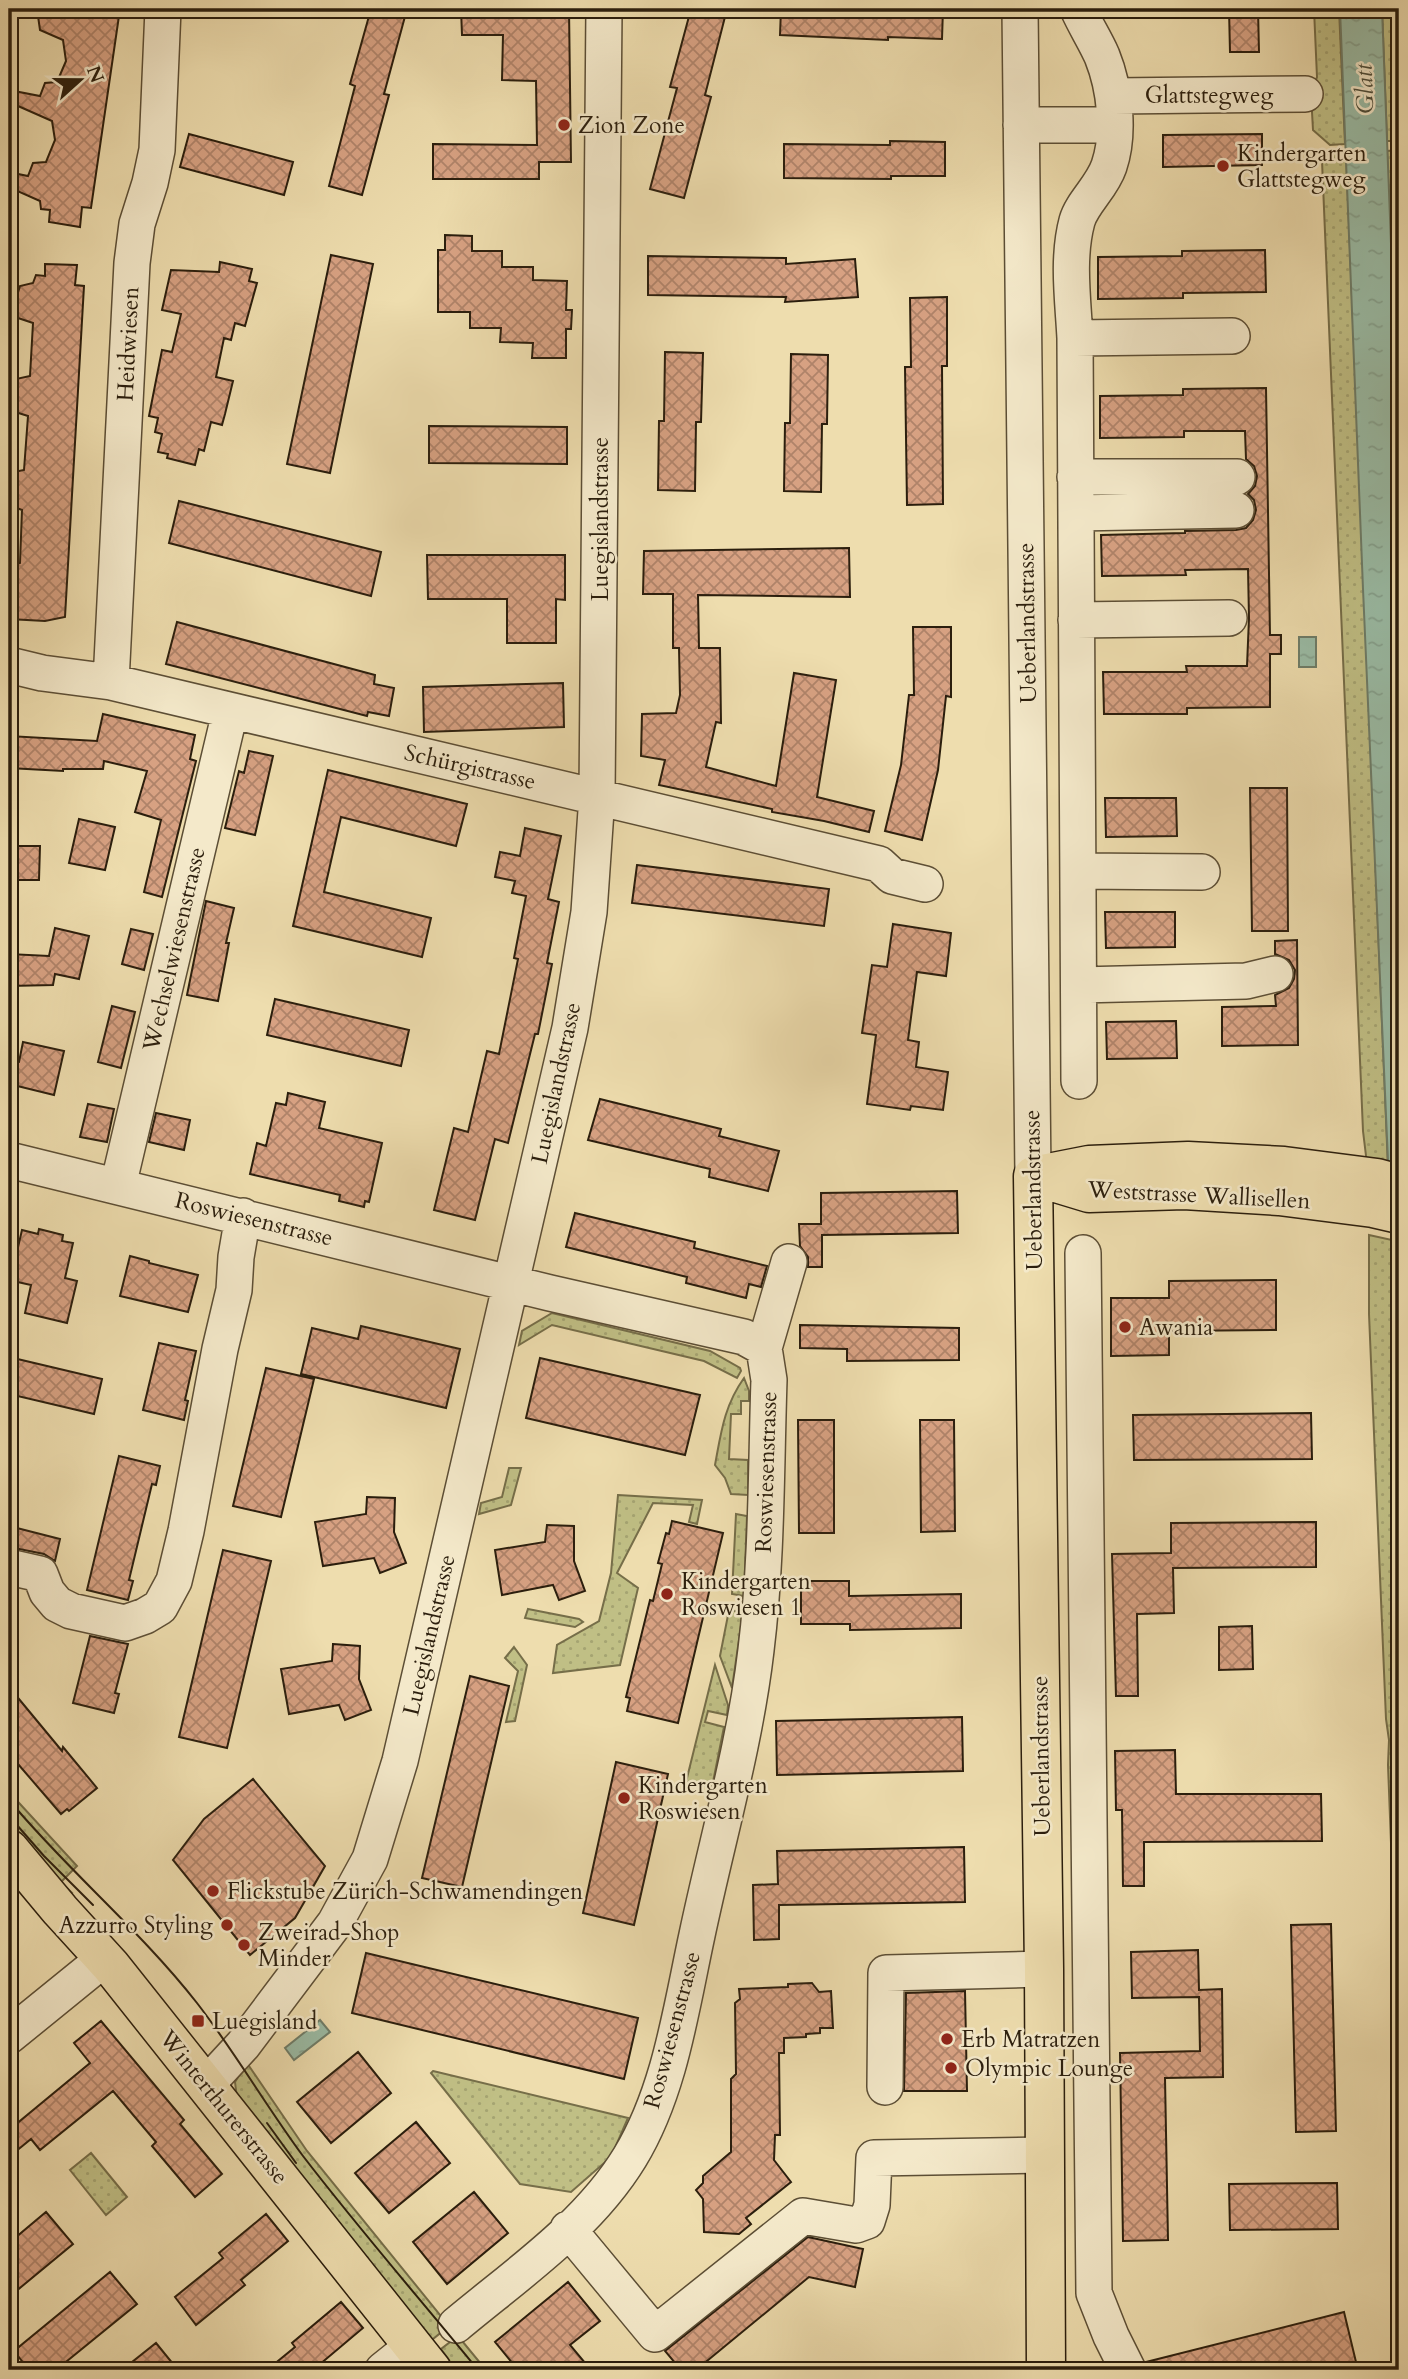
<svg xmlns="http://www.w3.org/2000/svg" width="1408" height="2379" viewBox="0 0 1408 2379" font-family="Cardo,serif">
  <defs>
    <pattern id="green-dots" width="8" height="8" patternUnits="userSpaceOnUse" patternTransform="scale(1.75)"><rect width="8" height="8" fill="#c0bf85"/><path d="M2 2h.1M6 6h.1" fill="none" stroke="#a5a472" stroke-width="1.8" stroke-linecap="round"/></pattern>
    <pattern id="water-ripples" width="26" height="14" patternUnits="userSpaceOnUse" patternTransform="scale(1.75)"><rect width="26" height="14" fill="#9abca6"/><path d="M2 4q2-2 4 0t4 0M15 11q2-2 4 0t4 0" fill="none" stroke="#85a18e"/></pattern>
    <pattern id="building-cross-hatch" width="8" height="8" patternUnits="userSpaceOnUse" patternTransform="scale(1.75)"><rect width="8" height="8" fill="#d7a182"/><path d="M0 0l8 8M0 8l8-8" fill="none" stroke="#af8369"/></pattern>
  </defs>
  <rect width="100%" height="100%" fill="#eeddae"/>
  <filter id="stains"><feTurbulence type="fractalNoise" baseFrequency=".00286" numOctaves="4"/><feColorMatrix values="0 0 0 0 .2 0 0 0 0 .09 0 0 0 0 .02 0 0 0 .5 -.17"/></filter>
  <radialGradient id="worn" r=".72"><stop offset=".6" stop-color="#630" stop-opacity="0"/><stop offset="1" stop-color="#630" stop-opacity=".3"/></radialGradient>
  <!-- green -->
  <path fill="url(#green-dots)" stroke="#766e49" stroke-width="2" d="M1314 9H1339L1345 144 1330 145 1313 130 1311 94 1317 77Z
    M1382 9H1399V141H1387Z
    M1399 150V461L1387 151Z
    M1329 152H1346L1388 1168 1367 1164 1363 1131 1322 161Z
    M1369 1235 1392 1240 1399 1413V2052L1388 1765 1389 1740 1386 1719 1369 1314Z
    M552 1313 710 1351 740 1368 741 1371 737 1378 704 1361 552 1325 519 1345 522 1331Z
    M744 1378 749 1391V1401H741V1414H731L729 1459 748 1460V1495L731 1494 725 1478 715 1465C721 1433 724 1406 744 1378Z
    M509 1468H521L511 1505 479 1514 481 1503 502 1497Z
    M618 1495 702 1500 697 1524 689 1522 693 1505 653 1503 617 1573 638 1588 620 1665 553 1673 557 1645 599 1621 611 1573Z
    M736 1514 747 1516 744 1596 732 1594Z
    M528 1609 579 1619 583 1622 575 1627 525 1618Z
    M729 1610 743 1612 732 1688 720 1656Z
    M514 1647 527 1665 515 1721 506 1722 518 1671 505 1658Z
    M715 1665 728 1705 727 1715 708 1711 705 1722 724 1727 712 1787 686 1782Z
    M9 1792 77 1866 61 1882 72 1893 67 1897 9 1827Z
    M247 2063 307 2151 449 2326 428 2343 237 2098 235 2082Z
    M433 2071 628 2118 611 2157 571 2192 520 2184 431 2073Z
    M91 2153 127 2197 106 2215 70 2170Z
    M458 2336 486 2370H451L445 2364 449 2360 441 2349Z"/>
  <!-- water -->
  <path fill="url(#water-ripples)" stroke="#6e7d69" stroke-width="2" d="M1340 9H1382L1399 452V1413L1363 589Z
    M1299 637H1316V667H1299Z
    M320 2020 330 2032 294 2060 285 2048Z"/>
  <!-- building -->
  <path fill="url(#building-cross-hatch)" stroke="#2b1e0d" stroke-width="2" d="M37 9H120L91 208 82 207 80 227 49 222 50 210 41 209 40 201 15 190 18 174 28 176 33 163 46 162 55 140 52 121 9 102V90L40 96 45 83 57 82 66 61 63 40 40 30Z
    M371 9H407L384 94 389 95 362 195 329 186 355 86 350 84Z
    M461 9H569L571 162H539V179H433V144L537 145 536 81 502 80 503 35H462Z
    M691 9H727L705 95 711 97 684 198 650 189 677 88 670 87Z
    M781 9H943L942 39 888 37V40L780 35Z
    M1229 9H1258L1259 52H1230Z
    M189 134 293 162 284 195 180 167Z
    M1262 134V165L1163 167V135Z
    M890 141 945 142V176H891V179L784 178V144L890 145Z
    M445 235 472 236V251H502V267H533V280L567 281 566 310H572L571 329H566V358H532L533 343 500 342 501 328H470V312H438V250H445Z
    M1265 250 1266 292 1183 293V298L1098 299V257L1182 256V251Z
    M331 255 373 264 330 473 287 464Z
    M648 256 786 258V264L855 259 858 297 785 302 786 297 648 295Z
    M220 262 252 269 249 281 257 283 245 326 235 323 231 340 224 338 216 377 233 381 225 414 222 425 211 422 204 451 199 449 195 465 167 458 168 454 158 452 162 434 155 432 158 418 149 416 162 350 172 352 181 314 162 310 171 270 219 272Z
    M45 264 77 265 75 285 84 286 65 617 45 621 9 619V565L20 563 22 510 9 505V473L24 470 28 416 9 410V399L16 379 30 376 33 323 9 315V298L16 299 20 286 33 283 36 275 45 276Z
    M947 297V366H942L943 504 907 505 905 367H911L910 298Z
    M665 352 703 353 701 422H696L695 491 658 490 659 421H664Z
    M791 354 828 355 827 424H822L821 492 784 491 785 423H790Z
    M1266 388 1270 635H1281V654H1270V707L1187 708V714H1104L1103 672H1187L1186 666H1247L1249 618 1248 569 1185 570 1186 575 1102 576 1101 535 1185 533V531L1236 530 1246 528 1253 520 1256 510 1254 500 1248 494 1255 486 1257 476 1254 466 1246 459 1245 431H1184V437L1100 438V396L1183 395V389Z
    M429 426 567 427V464L429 463Z
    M179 501 381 552 371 596 169 543Z
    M849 548 850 597 698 595 699 648H720L721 723 716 722 706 767 776 786 794 673 836 680 817 797 874 811 869 832 824 821 772 812V809L659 785 665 760 641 756 642 714 676 713 680 695 679 648H673V594H643L644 551Z
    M427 555H565V600L556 599V643H507V599H428Z
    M177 622 375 675 374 684 394 688 389 716 368 712 367 716 166 664Z
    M913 627H951V697L946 696 938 770 922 840 885 831 901 765 909 695H914Z
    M563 683 564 727 424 732 423 687Z
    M103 714 195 735 190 759 196 761 162 897 144 892 161 820 135 812 147 771 104 761 103 769H63V771L9 768V736L97 741Z
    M249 751 273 756 255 835 225 828 239 771 244 773Z
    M328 770 467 804 456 846 341 817 324 892 431 918 422 957 293 926Z
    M1250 788H1287L1288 931H1252Z
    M1105 798H1176L1177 836 1106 837Z
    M79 819 115 827 105 870 69 863Z
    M525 828 561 836 548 899 559 902 547 963 552 964 538 1034H535L508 1143 495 1139 475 1220 434 1210 454 1128 468 1132 487 1051 499 1054 518 959 514 958 526 896 512 893 515 881 495 877 500 852 520 856Z
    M9 846H40L39 880H9Z
    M637 865 829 889 824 926 632 903Z
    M206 901 234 908 226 943H229L218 1001 187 995Z
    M1105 912H1175V947L1106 948Z
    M893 924 951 933 946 976 917 972 908 1040 919 1042 916 1067 948 1072 943 1110 911 1106 910 1110 867 1104 876 1035 862 1033 872 965 887 967Z
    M55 928 89 936 79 979 55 974 53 985 9 986V954L49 956Z
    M131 929 153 934 144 970 122 964Z
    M1297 940 1298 1045 1222 1046V1007L1276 1006 1275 995 1289 988 1294 979 1295 970 1289 960 1275 954V941Z
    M275 999 409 1030 401 1066 267 1035Z
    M112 1006 135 1012 121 1068 98 1062Z
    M1176 1021 1177 1058 1107 1059 1106 1022Z
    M23 1042 64 1051 54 1095 9 1084V1074L13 1064 19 1062Z
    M288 1093 325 1102 319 1128 382 1143 369 1202 365 1201 364 1207 339 1201 340 1195 250 1174 257 1143 266 1146 276 1103 286 1105Z
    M600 1099 721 1129 719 1136 779 1151 768 1191 709 1177 710 1169 588 1140Z
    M88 1104 114 1109 107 1142 80 1137Z
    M156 1113 190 1120 184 1150 149 1142Z
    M957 1191 958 1233 822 1235V1267H808V1257L800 1246 799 1224H821V1193Z
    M575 1213 695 1242 694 1248 767 1266 761 1287 749 1284 746 1298 686 1283 687 1277 566 1247Z
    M39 1229 63 1235 62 1241 73 1243 65 1278 77 1281 67 1323 25 1313 31 1285 13 1281 15 1274 12 1273 22 1230 38 1234Z
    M130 1256 149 1261V1263L198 1275 188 1312 120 1296Z
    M1276 1280V1330L1169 1331V1355L1111 1356V1298H1169V1281Z
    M800 1325 959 1328V1360L847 1361V1349L800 1348Z
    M361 1326 460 1349 446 1408 301 1374 312 1328 358 1339Z
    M159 1343 196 1351 185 1400 188 1401 184 1420 143 1410Z
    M9 1357 102 1379 94 1414 9 1394Z
    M540 1358 700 1395 685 1455 526 1418Z
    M266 1368 314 1379 281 1517 233 1506Z
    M1311 1413 1312 1459 1134 1460 1133 1415Z
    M798 1420H834V1533H799Z
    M920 1420H954L955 1531 921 1532Z
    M119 1456 160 1466 156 1485 152 1484 129 1580 133 1581 128 1600 87 1590Z
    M367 1497 395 1498 394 1532 406 1563 380 1573 374 1558 323 1566 315 1522 366 1514Z
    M672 1521 723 1533 678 1723 627 1711 630 1698 626 1697 650 1600 653 1601 662 1564 658 1563 666 1533 669 1534Z
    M1316 1522V1567L1173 1568 1174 1613 1137 1614 1138 1696H1116L1112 1554 1171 1553V1523Z
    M547 1525 574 1526V1561L585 1591 559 1600 553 1585 502 1595 495 1550 545 1542Z
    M9 1526 60 1539 55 1561 44 1554 9 1547Z
    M223 1550 271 1561 227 1748 179 1737Z
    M801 1581H849V1596L961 1594V1628L850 1630V1624H801Z
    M1252 1626 1253 1669 1219 1670V1627Z
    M90 1636 128 1644 115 1693 119 1694 114 1713 73 1703Z
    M333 1644 360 1646 359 1679 371 1710 345 1720 339 1705 289 1714 281 1669 332 1661Z
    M470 1676 509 1686 462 1887 422 1878Z
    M9 1687 62 1751 63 1747 97 1788 69 1811 67 1809 61 1814 18 1764 9 1772Z
    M962 1717 963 1771 777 1775 776 1721Z
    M1175 1750 1176 1794H1321L1322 1841 1144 1842V1886H1123L1122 1810H1116L1115 1751Z
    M616 1762 668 1774 634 1925 583 1913Z
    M253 1779 325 1866 295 1918 250 1955 173 1860 204 1819Z
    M964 1847 965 1902 779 1905V1939L754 1940 753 1885 778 1884 777 1851Z
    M1331 1924 1336 2131 1296 2132 1291 1925Z
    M1198 1950 1199 1990 1222 1989 1223 2077 1165 2078 1168 2240 1123 2241 1120 2053 1200 2051 1199 1997 1132 1998 1131 1952Z
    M366 1953 638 2018 624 2079 352 2013Z
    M812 1983 819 1992 831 1991 833 2028H820V2033L806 2034V2037L784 2038V2053H779L780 2135H775L774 2160 791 2182 746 2218 751 2224 739 2234 704 2232 703 2199 696 2190 703 2183V2176L731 2152V2079L736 2074 735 2003 740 1999 739 1989 788 1987V1984Z
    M965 1991 967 2091H904L906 1993Z
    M101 2021 184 2120 180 2124 222 2174 195 2197 152 2146 156 2142 113 2091 40 2150 31 2139 9 2157V2130L90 2063 74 2043Z
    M358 2052 391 2093 331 2143 297 2102Z
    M416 2122 450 2163 389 2213 355 2173Z
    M1337 2183 1338 2229 1230 2230 1229 2184Z
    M474 2192 508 2233 447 2284 413 2242Z
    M46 2212 73 2244 9 2297V2243Z
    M266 2214 288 2241 241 2280 245 2285 196 2325 175 2297 223 2258 219 2253Z
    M808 2237 863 2249 855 2287 809 2277 696 2370H681L665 2351Z
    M110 2272 137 2304 56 2370H29L14 2351Z
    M568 2282 600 2321 570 2345 591 2370H518L495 2342Z
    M341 2302 363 2328 313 2370H267L295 2347 292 2343Z
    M1344 2312 1356 2362 1323 2370H1148L1146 2362Z
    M156 2343 178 2370H122Z"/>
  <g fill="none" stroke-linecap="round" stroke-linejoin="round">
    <!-- minor casing -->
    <g stroke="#5c4e35" stroke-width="38">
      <path id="minor" d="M1020 9 1033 1176
        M1078 9C1085 25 1095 40 1102 56 1115 88 1120 134 1109 166 1102 187 1082 203 1077 221 1067 258 1073 300 1075 338L1079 1081
        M1114 96 1305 94
        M1021 125H1115
        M1075 338 1232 336
        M1075 477H1237
        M1076 513 1236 510
        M1076 620 1229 618
        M9 665 42 673 111 682 879 864 892 876 925 884
        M111 682 132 263 137 224 150 183 157 150 163 9
        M1078 871 1202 872
        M1079 985 1246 981 1275 974
        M9 1160 550 1293 744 1337 764 1348 769 1380C766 1470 767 1560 756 1650 745 1745 717 1840 697 1935 681 2009 670 2091 630 2157 588 2226 517 2274 456 2325
        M118 1186 230 712
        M1083 1253 1094 2293 1111 2336 1128 2370
        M764 1348 789 1262
        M9 1567 40 1574 47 1592 57 1604 71 1611 125 1623 145 1616 160 1607 174 1581 186 1531 220 1349 234 1290 236 1257 243 1216
        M9 2036 105 1958
        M207 2084 243 2045 335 1923 370 1859 400 1761 570 1028 589 912 597 796 604 9
        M885 2087 886 1973 1044 1969
        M568 2229 655 2334 803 2216 856 2225 867 2221 872 2205 874 2158 1045 2155
        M383 2370 413 2346"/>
    </g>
    <!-- major casing -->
    <g stroke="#2b1e0d" stroke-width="41">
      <path id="major" d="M1038 1175 1089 1165 1188 1161 1284 1166 1377 1178 1399 1184
        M1033 1176 1044 1969 1046 2370
        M1033 1176 1089 1193 1184 1190 1279 1196 1373 1208 1399 1214
        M9 1849 60 1910 111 1966 432 2370"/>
    </g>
    <!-- minor -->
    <use href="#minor" stroke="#f4e9ca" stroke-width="35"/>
    <!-- major -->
    <use href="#major" stroke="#eeddae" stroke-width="38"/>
    <!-- tram -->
    <path stroke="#2b1e0d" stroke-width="2" d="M9 1800C68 1871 140 1930 197 2003 235 2052 266 2106 303 2156 359 2229 420 2299 478 2370
      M9 1816 44 1856 93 1905
      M267 2123 296 2163"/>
  </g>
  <!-- markers -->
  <g fill="#8f2418" stroke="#f4e9ca" stroke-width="2.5">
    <circle cx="564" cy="125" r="7"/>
    <circle cx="1223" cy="166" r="7"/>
    <circle cx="1125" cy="1327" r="7"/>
    <circle cx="667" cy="1594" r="7"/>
    <circle cx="624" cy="1798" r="7"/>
    <circle cx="213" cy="1891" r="7"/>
    <circle cx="227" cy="1925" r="7"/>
    <circle cx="244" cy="1945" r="7"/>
    <rect x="191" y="2014" width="14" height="14" rx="3.5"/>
    <circle cx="947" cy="2039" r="7"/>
    <circle cx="951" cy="2068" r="7"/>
  </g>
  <g text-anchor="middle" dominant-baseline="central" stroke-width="5" stroke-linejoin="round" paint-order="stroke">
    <!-- street labels -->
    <g font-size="23" fill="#2b1e0d" stroke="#f4e9ca">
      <text x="1209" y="95">Glattstegweg</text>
      <text transform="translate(128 344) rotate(-87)">Heidwiesen</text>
      <text transform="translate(600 519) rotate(-90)">Luegislandstrasse</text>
      <text transform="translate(1027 623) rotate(-91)">Ueberlandstrasse</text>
      <text transform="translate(470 767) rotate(13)">Schürgistrasse</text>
      <text transform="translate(174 949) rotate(-77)">Wechselwiesenstrasse</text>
      <text transform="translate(556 1083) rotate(-78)">Luegislandstrasse</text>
      <text transform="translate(1033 1190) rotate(-91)">Ueberlandstrasse</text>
      <text transform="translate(1199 1195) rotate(3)">Weststrasse Wallisellen</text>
      <text transform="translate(254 1219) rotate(14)">Roswiesenstrasse</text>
      <text transform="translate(766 1472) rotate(-88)">Roswiesenstrasse</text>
      <text transform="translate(429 1635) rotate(-77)">Luegislandstrasse</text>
      <text transform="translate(1041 1756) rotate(-91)">Ueberlandstrasse</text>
      <text transform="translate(672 2030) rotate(-75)">Roswiesenstrasse</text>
      <text transform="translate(224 2107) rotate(51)">Winterthurerstrasse</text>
    </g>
    <!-- poi labels -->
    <g font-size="23" fill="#2b1e0d" stroke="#f4e9ca" text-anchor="start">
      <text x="578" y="125">Zion Zone</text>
      <text x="1237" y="153">Kindergarten<tspan x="1237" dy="26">Glattstegweg</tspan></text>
      <text x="1139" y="1327">Awania</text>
      <text x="681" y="1581">Kindergarten<tspan x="681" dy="26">Roswiesen 1</tspan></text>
      <text x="638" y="1785">Kindergarten<tspan x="638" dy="26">Roswiesen</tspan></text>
      <text x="227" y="1891">Flickstube Zürich-Schwamendingen</text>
      <text x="213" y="1925" text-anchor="end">Azzurro Styling</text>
      <text x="258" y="1932">Zweirad-Shop<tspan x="258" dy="26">Minder</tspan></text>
      <text x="212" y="2021">Luegisland</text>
      <text x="961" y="2039">Erb Matratzen</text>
      <text x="965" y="2068">Olympic Lounge</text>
    </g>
    <!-- water labels -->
    <g font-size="24" font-style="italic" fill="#4c4d3b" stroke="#f4e9ca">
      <text transform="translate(1365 89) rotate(-92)">Glatt</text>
    </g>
  </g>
  <!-- margin -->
  <rect width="1408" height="2379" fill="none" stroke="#eeddae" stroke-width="35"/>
  <rect x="10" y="10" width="1387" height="2358" fill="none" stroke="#2b1e0d" stroke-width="3.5"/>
  <rect x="18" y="18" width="1373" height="2344" fill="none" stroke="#2b1e0d" stroke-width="2"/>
  <!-- north arrow -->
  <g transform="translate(80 80) rotate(69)" stroke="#f4e9ca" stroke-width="5" paint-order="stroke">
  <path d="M0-5L12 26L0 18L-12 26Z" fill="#2b1e0d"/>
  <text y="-10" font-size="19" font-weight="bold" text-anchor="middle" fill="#2b1e0d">N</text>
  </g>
  <rect width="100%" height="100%" filter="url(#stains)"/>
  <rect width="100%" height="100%" fill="url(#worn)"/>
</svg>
